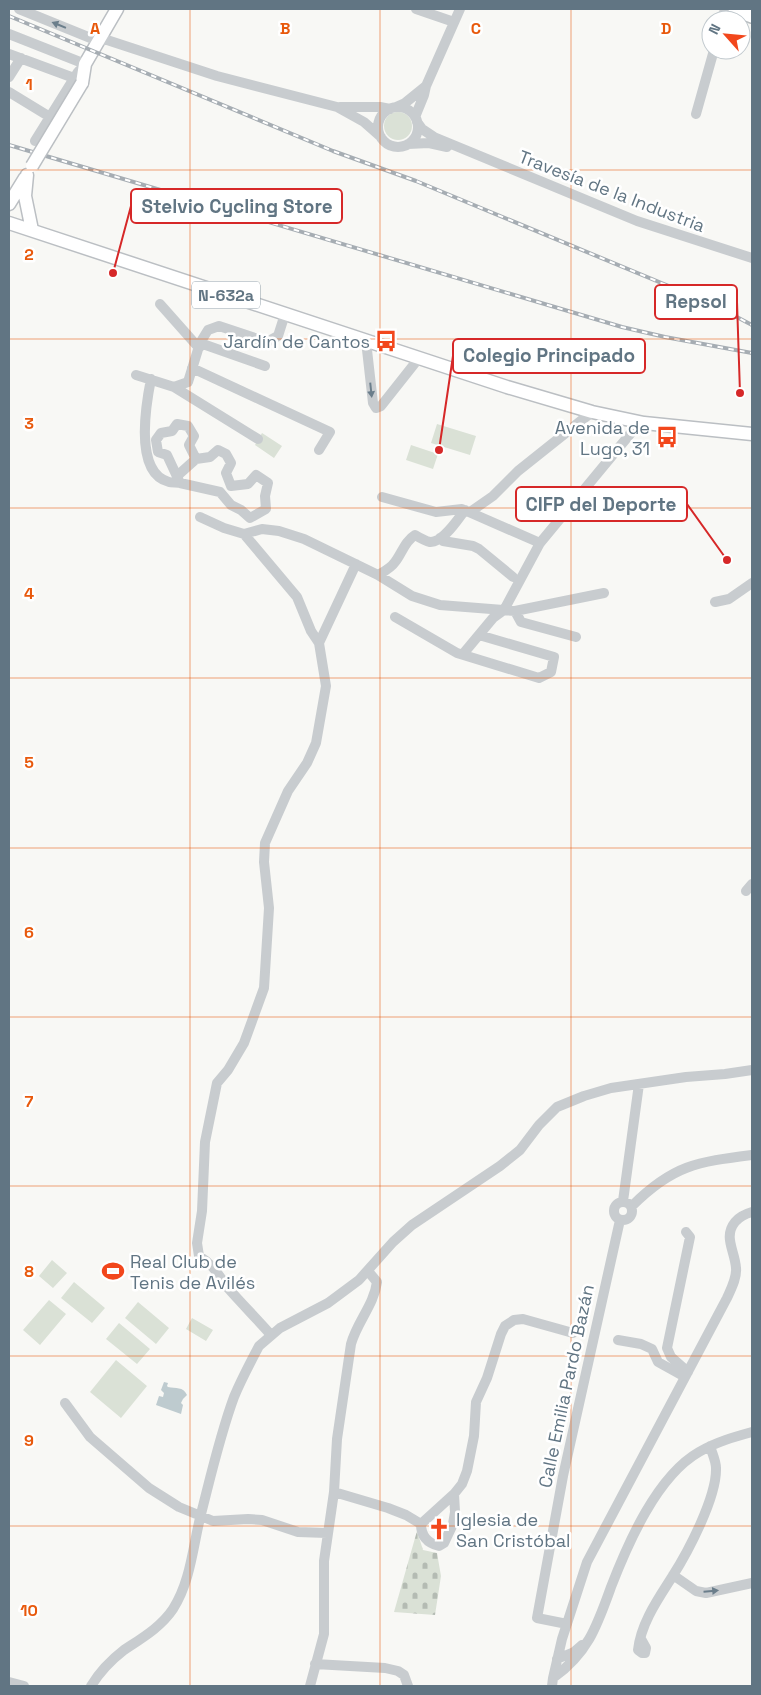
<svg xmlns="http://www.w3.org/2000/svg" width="761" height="1695" viewBox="0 0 761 1695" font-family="'Space Grotesk',sans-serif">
  <defs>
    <pattern id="cemetery-stones" width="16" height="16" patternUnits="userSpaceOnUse" patternTransform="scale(1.25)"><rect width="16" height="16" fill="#dae1d6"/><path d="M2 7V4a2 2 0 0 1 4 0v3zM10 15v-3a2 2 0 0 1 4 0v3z" fill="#b4bbb3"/></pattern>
  </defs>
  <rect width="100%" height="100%" fill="#f8f8f5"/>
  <!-- grass -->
  <path fill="#dae1d6" d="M384 126a14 14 0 1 1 28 0a14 14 0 1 1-28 0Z
    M437 424 476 436 470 455 431 443Z
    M262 433 282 446 274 458 255 445Z
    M411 445 438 454 433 469 406 460Z
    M52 1260 67 1273 53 1288 39 1276Z
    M74 1282 105 1308 92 1323 61 1298Z
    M49 1300 66 1314 40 1345 23 1330Z
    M138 1302 169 1328 156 1344 125 1318Z
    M192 1318 213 1330 206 1341 186 1329Z
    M119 1323 150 1349 137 1364 106 1339Z
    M116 1360 147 1386 121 1418 90 1392Z"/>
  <!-- cemetery -->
  <path fill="url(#cemetery-stones)" d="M417 1531 423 1550 437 1553 441 1576 435 1615 394 1612Z"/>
  <!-- water -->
  <path fill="#becbcf" d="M164 1382 168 1383 167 1386 168 1387C176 1389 183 1386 187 1395L183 1399 181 1403 183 1405 181 1414 156 1405 159 1396 163 1397 164 1393 161 1390Z"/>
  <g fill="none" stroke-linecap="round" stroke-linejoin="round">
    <!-- major casing -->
    <g stroke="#bbbfc3" stroke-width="15">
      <path id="major" d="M82 83 85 64 117 9
        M27 175 25 196 32 230
        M9 204 25 178
        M9 223 507 387 592 412 644 423 752 434"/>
    </g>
    <!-- highway casing -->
    <g stroke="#babec1" stroke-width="18">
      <path id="highway" d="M736 9 752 15"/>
    </g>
    <!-- minor -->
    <path stroke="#c8cccf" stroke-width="10" d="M19 9 98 41 104 39 217 76 337 107 364 122 381 137
      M416 9 454 22
      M722 20 725 9
      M9 34 85 64 78 72 35 141
      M9 54 74 78
      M9 77 21 58
      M9 92 50 117
      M340 107H380L390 109
      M396 107 405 103 426 86
      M378 127a20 20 0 1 1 40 0a20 20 0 1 1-40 0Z
      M696 114 714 50
      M415 117 424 95 426 86 460 9
      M417 122 422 129 434 137 637 221 752 258
      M408 144 429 143 447 147
      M160 304 199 348
      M366 341 373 403 376 408 381 406 419 358
      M200 343 265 366
      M192 368 330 432 319 450
      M136 375 174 387 188 382 200 343 208 330 219 326 267 342 278 336 285 314
      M151 379C146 404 134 473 169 482 172 483 177 482 180 483
      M174 387 258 439
      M177 424 188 426 194 436 189 445 196 459 210 457 218 450 226 454 231 463 226 473 231 486 248 484 256 475 268 483 265 496 266 509 250 518 241 510 231 505 220 492 180 483 167 455 158 452 156 440 161 433 172 431Z
      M177 476 196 459
      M382 497 436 512 462 509 540 543
      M470 512 493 496 518 471 592 412
      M200 517 224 528 244 534 262 529 279 531 304 539 378 575 412 596 440 605 515 611 604 593
      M244 534 297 597 311 631 319 643
      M440 538 443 541 473 546 479 549 513 577
      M378 575C385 571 391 568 395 562 402 553 405 541 415 535 420 538 425 541 430 542 443 543 458 519 465 510
      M715 602 729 599 752 583
      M515 611 521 622 576 637
      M395 617 457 653 539 678 551 672 554 657 479 635
      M463 654 493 618 504 610 540 543 640 422
      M746 891 752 884
      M623 1201 639 1084
      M614 1211a9 9 0 1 1 18 0a9 9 0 1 1-18 0Z
      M632 1206C673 1165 697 1162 752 1155
      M686 1232 690 1237 667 1348 671 1357 688 1372
      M271 1335C257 1319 242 1304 228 1288 219 1276 213 1264 199 1256L197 1243 202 1211 205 1142 217 1083 228 1070 244 1043 264 988 269 908 264 862 265 843 288 791 307 763 316 743 326 686 319 643 356 564
      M618 1340 641 1344 652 1349 658 1362 685 1377
      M65 1403 90 1437 149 1488 179 1507 213 1521 248 1519 262 1520 298 1532 327 1533
      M334 1492 388 1508 406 1515 421 1524C421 1536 427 1543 439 1546L444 1543 453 1524 455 1512 454 1494 462 1484 467 1471 474 1436 476 1402 487 1378 501 1334 505 1326 514 1320 523 1319 573 1333
      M421 1524 454 1494
      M673 1575 696 1591 706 1593 752 1583
      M567 1624 537 1618 563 1476 620 1220
      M641 1639 646 1648 645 1653H642L638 1650C641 1623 658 1599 672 1577 688 1552 717 1497 716 1468 716 1461 712 1453 710 1446
      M557 1659 574 1652 582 1645
      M315 1664 385 1668 398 1671 404 1675 408 1686
      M553 1678C588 1653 597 1626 611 1587 628 1543 657 1476 699 1452 716 1442 734 1437 752 1432
      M9 1682 24 1686
      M91 1686C99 1673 111 1660 124 1650 142 1638 161 1627 173 1609 191 1581 193 1545 201 1514 211 1475 220 1435 234 1397 241 1380 250 1363 259 1346L280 1328 328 1303 359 1280 393 1242 412 1225 500 1166 520 1150 539 1125 557 1107 584 1096 611 1088 686 1077 725 1074 752 1070
      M310 1686 324 1634V1561L334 1492 337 1439 351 1344C357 1322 374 1305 377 1282L368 1271
      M552 1686 553 1678 562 1639 587 1562 727 1298C731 1289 737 1278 736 1268 735 1251 723 1237 735 1222 740 1216 745 1214 752 1212"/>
    <!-- major -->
    <use href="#major" stroke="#fff" stroke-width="12"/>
    <!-- highway -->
    <use href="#highway" stroke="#fff" stroke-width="15"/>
    <!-- rail casing -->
    <g stroke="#a6adb3" stroke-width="4">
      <path id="rail" d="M9 16 333 151 416 181 712 304 752 325
        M9 145 622 327 665 337 752 353"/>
    </g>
    <!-- rail -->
    <use href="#rail" stroke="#fff" stroke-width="2" stroke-dasharray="5.5" stroke-linecap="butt"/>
    <!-- major-bridge casing -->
    <g stroke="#bbbfc3" stroke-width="15" stroke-linecap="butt">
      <path id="major-bridge" d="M32 166 82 83"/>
    </g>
    <!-- major-bridge -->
    <use href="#major-bridge" stroke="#fff" stroke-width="12"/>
  </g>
  <!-- one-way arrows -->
  <defs><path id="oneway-solid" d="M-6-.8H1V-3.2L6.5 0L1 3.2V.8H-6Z" transform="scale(1.25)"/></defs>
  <g fill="#6b7e8b">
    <use href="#oneway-solid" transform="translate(59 25) rotate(-158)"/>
    <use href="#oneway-solid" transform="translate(371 390) rotate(84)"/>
    <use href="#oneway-solid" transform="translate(711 1591) rotate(-5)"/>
  </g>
  <!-- grid -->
  <path fill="none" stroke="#e8590c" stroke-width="1" stroke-opacity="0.55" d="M190 9V1686M380 9V1686M571 9V1686M9 170H752M9 339H752M9 508H752M9 678H752M9 848H752M9 1017H752M9 1186H752M9 1356H752M9 1526H752"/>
  <!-- icons -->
  <defs>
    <g id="bus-bare" transform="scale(1.725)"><path d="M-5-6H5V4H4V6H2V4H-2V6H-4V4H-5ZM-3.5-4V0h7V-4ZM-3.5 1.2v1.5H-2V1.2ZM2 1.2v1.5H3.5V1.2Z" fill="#f2471c" stroke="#fff" stroke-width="2.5" paint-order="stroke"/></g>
    <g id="stadium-bare" transform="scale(1.725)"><path d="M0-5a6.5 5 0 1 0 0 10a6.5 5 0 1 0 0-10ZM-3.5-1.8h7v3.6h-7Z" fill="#f2471c" stroke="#fff" stroke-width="2.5" paint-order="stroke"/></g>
    <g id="church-bare" transform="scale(1.725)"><path d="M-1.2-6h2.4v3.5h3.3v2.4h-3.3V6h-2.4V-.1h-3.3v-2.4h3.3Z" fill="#f2471c" stroke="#fff" stroke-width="2.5" paint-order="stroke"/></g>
  </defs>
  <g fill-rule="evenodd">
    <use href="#bus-bare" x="386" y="341"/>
    <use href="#bus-bare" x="667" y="437"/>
    <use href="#stadium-bare" x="113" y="1271"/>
    <use href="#church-bare" x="439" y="1529"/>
  </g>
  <g text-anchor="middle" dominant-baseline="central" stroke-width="5" stroke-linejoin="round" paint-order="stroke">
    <!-- shield labels -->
    <rect fill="#fff" stroke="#909ea8" stroke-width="1" x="192" y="281.5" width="68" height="27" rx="4"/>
    <g font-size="16" font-weight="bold" fill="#617583">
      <text x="226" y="295">N-632a</text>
    </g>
    <!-- street labels -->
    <g font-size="18" fill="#617583" stroke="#fff">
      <text transform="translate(612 191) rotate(21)">Travesía de la Industria</text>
      <text transform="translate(566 1386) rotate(-78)">Calle Emilia Pardo Bazán</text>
    </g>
    <!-- poi labels -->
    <g font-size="18" fill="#617583" stroke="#fff" text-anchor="end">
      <text x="370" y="341">Jardín de Cantos</text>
      <text x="650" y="427">Avenida de<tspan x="650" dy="21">Lugo, 31</tspan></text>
      <text x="130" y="1261" text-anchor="start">Real Club de<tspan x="130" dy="21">Tenis de Avilés</tspan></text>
      <text x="456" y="1519" text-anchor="start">Iglesia de<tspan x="456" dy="21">San Cristóbal</tspan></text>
    </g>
  </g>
  <g font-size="16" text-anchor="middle" font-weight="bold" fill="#e8590c" stroke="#fff" stroke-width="5" stroke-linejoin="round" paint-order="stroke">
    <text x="95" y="34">A</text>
    <text x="285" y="34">B</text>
    <text x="476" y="34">C</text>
    <text x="666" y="34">D</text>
    <text x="29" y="90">1</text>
    <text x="29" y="260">2</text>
    <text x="29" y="429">3</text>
    <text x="29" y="599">4</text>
    <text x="29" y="768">5</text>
    <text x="29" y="938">6</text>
    <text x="29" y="1107">7</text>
    <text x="29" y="1277">8</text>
    <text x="29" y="1446">9</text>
    <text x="29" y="1616">10</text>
  </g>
  <!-- callouts -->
  <path fill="none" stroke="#d62828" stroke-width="2" d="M113 273L131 206M740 393L737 302M439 450L453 356M727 560L687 504"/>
  <g fill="#d62828" stroke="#fff" stroke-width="2">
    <circle cx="113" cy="273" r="5"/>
    <circle cx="740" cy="393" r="5"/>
    <circle cx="439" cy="450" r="5"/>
    <circle cx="727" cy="560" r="5"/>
  </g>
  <g fill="#fff" stroke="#d62828" stroke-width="2">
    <rect x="131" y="189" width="211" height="34" rx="5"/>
    <rect x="655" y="285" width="82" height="34" rx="5"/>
    <rect x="453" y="339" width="192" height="34" rx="5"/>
    <rect x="516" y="487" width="171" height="34" rx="5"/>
  </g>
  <g font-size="19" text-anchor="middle" font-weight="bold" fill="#617583">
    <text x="237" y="213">Stelvio Cycling Store</text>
    <text x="696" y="308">Repsol</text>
    <text x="549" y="362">Colegio Principado</text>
    <text x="601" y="511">CIFP del Deporte</text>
  </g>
  <!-- border -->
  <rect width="761" height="1695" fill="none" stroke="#617583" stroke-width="20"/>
  <!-- north arrow -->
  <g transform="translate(726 35) rotate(297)"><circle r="24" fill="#ffffff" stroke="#c0c8cd"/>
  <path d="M0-4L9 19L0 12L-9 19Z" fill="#f2471c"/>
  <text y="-8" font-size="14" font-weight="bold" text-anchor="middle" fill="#617583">N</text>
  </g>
</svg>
